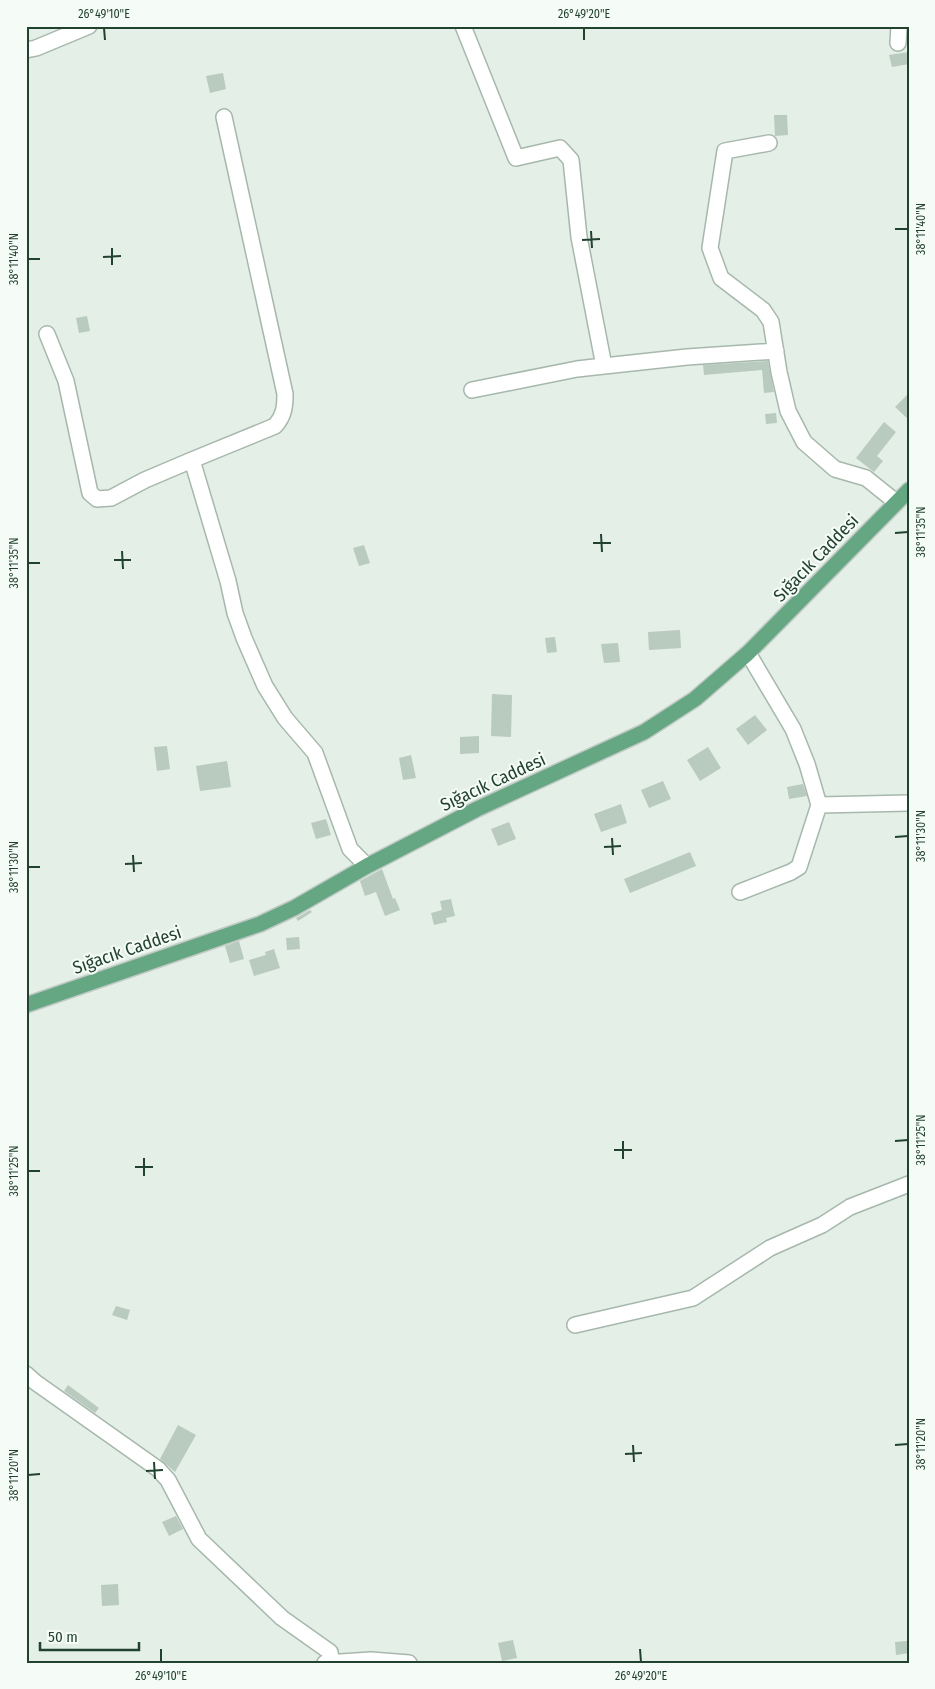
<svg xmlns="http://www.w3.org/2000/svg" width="935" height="1689" viewBox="0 0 935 1689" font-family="'Fira Sans Condensed',sans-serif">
  <rect width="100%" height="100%" fill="#e4efe7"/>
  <!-- building -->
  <path fill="#b9cabf" d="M909 52V64L892 67 889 55Z
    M223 73 226 89 210 93 206 76Z
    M774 115H787L788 135 775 136Z
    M87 316 90 331 79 333 76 318Z
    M768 361 774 392 764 393 762 370 704 375 703 365Z
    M909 393V420L895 407Z
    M776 413 777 423 766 424 765 414Z
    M884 422 896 432 877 456 883 461 874 472 856 458Z
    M364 545 370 563 359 566 353 548Z
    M680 630 681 648 649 650 648 632Z
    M555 637 557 652 547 653 545 638Z
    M618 643 620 662 604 663 601 644Z
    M492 694 512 695 511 737 491 736Z
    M755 715 767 730 748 745 736 729Z
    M479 736V753L460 754V737Z
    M167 746 170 769 157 771 154 747Z
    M708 747 721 768 700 781 687 760Z
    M411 755 416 778 403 780 399 758Z
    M227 761 231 787 200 791 196 766Z
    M663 781 671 799 649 808 641 790Z
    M803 784 807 796 789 799 787 787Z
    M621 804 627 823 601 832 594 814Z
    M326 819 331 835 316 839 311 823Z
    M509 822 516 839 498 846 491 829Z
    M690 852 696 866 630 893 624 879Z
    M382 869 393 899 395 898 400 910 385 916 376 892 365 896 360 881Z
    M451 899 455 916 446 918 447 922 434 925 431 913 442 910 440 901Z
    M310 910 312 912 298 921 296 918Z
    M299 937 300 949 287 950 286 938Z
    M239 941 244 959 230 963 225 946Z
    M274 949 280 968 254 976 249 960 266 955 265 952Z
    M116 1306 130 1310 127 1320 112 1315Z
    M68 1385 99 1408 95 1413 64 1391Z
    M178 1425 196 1435 175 1472 160 1459Z
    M176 1516 183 1529 169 1536 162 1522Z
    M118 1584 119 1605 102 1606 101 1585Z
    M513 1640 517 1658 502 1661 498 1643Z
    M907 1641 909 1653 896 1655 895 1642Z"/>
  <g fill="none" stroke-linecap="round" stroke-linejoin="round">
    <!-- minor casing -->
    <g stroke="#a6b8ac" stroke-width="18">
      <path id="minor" d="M463 26 516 158 560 148 571 160 579 237 604 366 687 357 776 351
        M898 43 899 26
        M26 50 36 48 89 26
        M224 117 285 394C285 407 284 416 275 426L192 460 228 581 235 613 244 638 265 686 285 718 315 753 350 849 367 866
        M769 143 725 151 710 248 721 278 763 310 771 322 779 372 788 411 804 442 835 469 866 478 896 502
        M47 334 66 381 90 493 97 499 111 498 145 480 192 460
        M472 390 577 369 604 366
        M819 805 909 803
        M740 892 791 872 799 867 819 805 807 764 793 729 748 653
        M575 1325 693 1298 770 1248 822 1225 850 1207 909 1184
        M26 1374 35 1382 158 1469 168 1480 199 1539 282 1618 330 1652 331 1661
        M325 1663 371 1660 409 1663"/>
    </g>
    <!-- major casing -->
    <g stroke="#c1cac5" stroke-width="18">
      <path id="major" d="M26 1005 260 924 294 908 367 866 477 809 644 732 695 699 748 653 909 490"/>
    </g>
    <!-- minor -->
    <use href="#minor" stroke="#fff" stroke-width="15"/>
    <!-- major -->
    <use href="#major" stroke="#66a783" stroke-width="15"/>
  </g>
  <!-- ticks -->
  <path fill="none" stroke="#224230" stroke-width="2" d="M104 28 105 40M584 28V40M895 229H908M591 231 592 248M582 240 600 239M112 248V265M103 257 121 256M28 259H40M895 533 908 532M601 534 602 552M593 543H611M122 551 123 569M114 560H131M28 563H40M895 837 908 836M612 838 613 855M604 847 621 846M133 855 134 872M125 864 142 863M28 867H40M623 1141V1159M895 1141 908 1140M614 1150H632M144 1158V1176M135 1167H153M28 1171H40M633 1445 634 1462M895 1445 908 1444M625 1454 642 1453M154 1462 155 1479M146 1471 163 1470M28 1475 40 1474M161 1649V1662M640 1649 641 1662"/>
  <g text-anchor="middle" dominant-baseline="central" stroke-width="4" stroke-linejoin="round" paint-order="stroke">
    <!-- street labels -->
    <g font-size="18" fill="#224230" stroke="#f5fbf6">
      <text transform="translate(816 558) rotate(-46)">Sığacık Caddesi</text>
      <text transform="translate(493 782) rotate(-25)">Sığacık Caddesi</text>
      <text transform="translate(127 950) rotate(-19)">Sığacık Caddesi</text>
    </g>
  </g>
  <!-- border -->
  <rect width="935" height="1689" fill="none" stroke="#f5fbf6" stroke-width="55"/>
  <!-- scale -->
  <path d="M40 1642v8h99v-8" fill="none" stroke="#224230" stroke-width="2.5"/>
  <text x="48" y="1642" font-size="15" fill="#224230" stroke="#f5fbf6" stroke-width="4" paint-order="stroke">50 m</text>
  <rect x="28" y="28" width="880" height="1634" fill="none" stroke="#224230" stroke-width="2"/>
  <g font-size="12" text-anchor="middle" fill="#224230">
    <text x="104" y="18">26°49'10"E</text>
    <text x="584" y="18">26°49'20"E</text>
    <text transform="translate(921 229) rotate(-90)" y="4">38°11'40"N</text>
    <text transform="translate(14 259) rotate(-90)" y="4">38°11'40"N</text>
    <text transform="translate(921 532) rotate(-90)" y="4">38°11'35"N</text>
    <text transform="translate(14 563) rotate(-90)" y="4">38°11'35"N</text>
    <text transform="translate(921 836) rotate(-90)" y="4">38°11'30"N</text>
    <text transform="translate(14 867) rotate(-90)" y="4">38°11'30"N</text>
    <text transform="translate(921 1140) rotate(-90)" y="4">38°11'25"N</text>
    <text transform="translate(14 1171) rotate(-90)" y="4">38°11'25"N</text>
    <text transform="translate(921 1444) rotate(-90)" y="4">38°11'20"N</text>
    <text transform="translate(14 1475) rotate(-90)" y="4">38°11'20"N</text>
    <text x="161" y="1680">26°49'10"E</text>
    <text x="641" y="1680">26°49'20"E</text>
  </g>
</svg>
